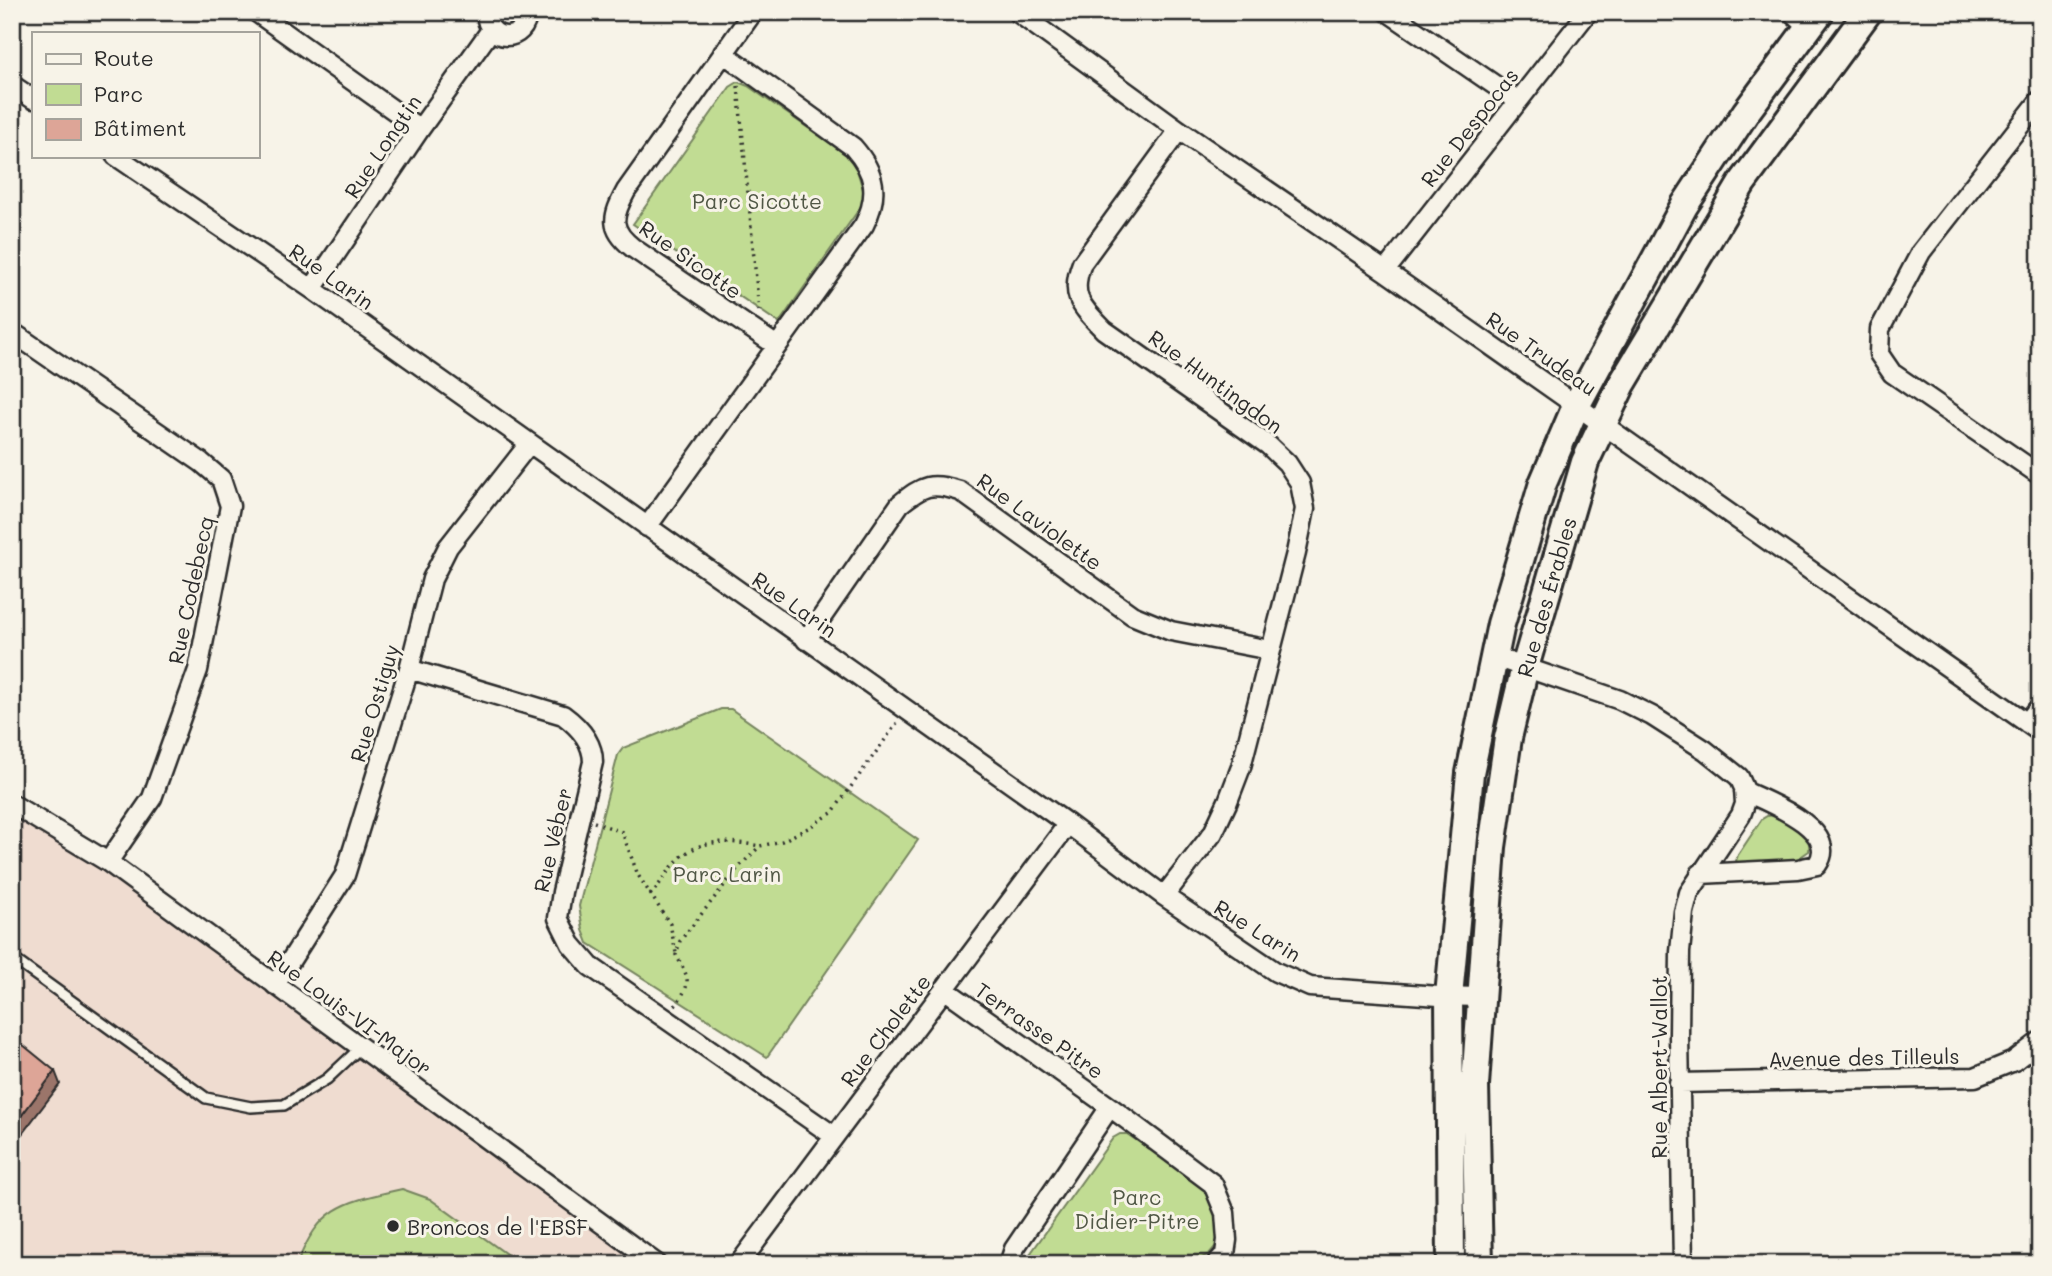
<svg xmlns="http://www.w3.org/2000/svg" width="2052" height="1276" viewBox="0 0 2052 1276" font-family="Mali,sans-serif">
  <rect width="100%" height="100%" fill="#f7f3e8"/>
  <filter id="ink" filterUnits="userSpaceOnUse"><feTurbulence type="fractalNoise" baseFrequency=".0143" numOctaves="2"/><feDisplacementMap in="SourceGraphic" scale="14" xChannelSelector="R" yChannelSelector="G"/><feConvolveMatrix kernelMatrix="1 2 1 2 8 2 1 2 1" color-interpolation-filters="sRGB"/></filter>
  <g filter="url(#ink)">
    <!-- built -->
    <path fill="#efdcd0" d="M12 816 105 872 643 1264H12Z"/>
    <!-- green -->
    <path fill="#c1dc93" stroke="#76845f" stroke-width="2" d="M738 82 748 86 854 160 864 193 862 205 779 323 633 224 730 87Z
      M721 709H731L918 840 767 1057 588 943 583 930 579 906 618 755 623 748Z
      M1775 815C1792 822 1812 830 1809 851L1796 860 1739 864 1736 861 1738 855 1762 819 1767 816Z
      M1120 1134H1127L1204 1186 1215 1209 1219 1225 1216 1246 1209 1254 1200 1259 1178 1264H1023L1113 1138Z
      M402 1189 430 1199 520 1264H297C320 1205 345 1202 402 1189Z"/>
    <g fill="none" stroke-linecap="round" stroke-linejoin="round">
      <!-- lane casing -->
      <g stroke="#2b2b2b" stroke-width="14">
        <path id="lane" d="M1785 12 1805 30
          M12 958 206 1098 251 1107 284 1105 327 1079 360 1048"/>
      </g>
      <!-- street casing -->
      <g stroke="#2b2b2b" stroke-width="23">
        <path id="street" d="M256 12 420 129
          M486 12C486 44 527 44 527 12
          M753 12 626 191C612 217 609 229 633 248L777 346
          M1017 12 1179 130 1385 271 2040 732
          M1388 12 1518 101
          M12 85 33 99
          M2040 100 1921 252 1880 329 1879 354 1892 373 2040 475
          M116 156 312 289 1068 824 1164 896 1276 972 1310 987 1439 996 1480 997
          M1385 271 1588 12
          M312 289 420 129 491 30
          M12 332 201 462 221 479 230 506 198 670 152 798 108 862
          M647 527 864 225C880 194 875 172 853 147L723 53
          M806 640 900 504C923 485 931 482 960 491L1132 615 1171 631 1270 650
          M1495 657 1620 700 1652 716 1705 750 1739 777 1744 788 1745 804 1741 815 1689 893 1684 912 1680 952 1679 1036 1683 1264
          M409 669 563 715C578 726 593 741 593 762L562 892 558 918 571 944 590 966 834 1136
          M2027 723 2040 706
          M12 804 108 862 657 1264
          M1700 874 1798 869 1817 865C1842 830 1768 802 1744 791
          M1164 896 1213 833 1228 801 1241 767 1296 553 1305 509 1300 483 1287 463 1268 445 1104 330C1081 306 1069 296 1082 263L1179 130
          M275 985 345 875 409 669 432 579 448 547 529 444
          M944 989 1110 1107 1213 1184 1225 1213 1227 1240 1225 1254 1216 1264
          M1679 1083 1975 1077 2014 1061 2040 1041
          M739 1264 1068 824
          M1009 1264 1014 1249 1110 1107"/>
      </g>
      <!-- secondary casing -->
      <g stroke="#2b2b2b" stroke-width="32">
        <path id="secondary" d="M1451 1264 1449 996 1470 773 1501 624 1543 483 1576 406 1684 206 1746 112 1820 12
          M1479 1264 1475 1085 1492 847 1508 738 1525 667 1585 462 1622 384 1742 183 1868 12"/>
      </g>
      <!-- path -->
      <path stroke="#2b2b2b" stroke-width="3.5" stroke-dasharray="2 5" stroke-linecap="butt" d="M738 86 759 312
        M594 822 622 832 638 875 670 924 676 953
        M650 895C660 885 667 872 677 861 700 837 730 841 760 846
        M675 1006C692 982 690 980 676 955L680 941 738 868 760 846 782 841 808 828 832 813 897 723"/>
      <!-- lane -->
      <use href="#lane" stroke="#f7f3e8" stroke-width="9"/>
      <!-- street -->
      <use href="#street" stroke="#f7f3e8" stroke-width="18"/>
      <!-- secondary -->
      <use href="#secondary" stroke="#f7f3e8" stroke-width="26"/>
    </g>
    <!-- shaded-wall -->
    <path fill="#9b746a" stroke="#2b2b2b" stroke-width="2" d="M55 1071 60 1084 12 1147V1128Z"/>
    <!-- building -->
    <path fill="#dda597" stroke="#2b2b2b" stroke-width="2" d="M12 1036 55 1071 12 1128Z"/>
  </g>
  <!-- markers -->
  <circle fill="#2b2b2b" stroke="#f7f3e8" stroke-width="2.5" cx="393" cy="1226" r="7"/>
  <g text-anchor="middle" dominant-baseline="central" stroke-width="6" stroke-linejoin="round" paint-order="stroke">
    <!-- street labels -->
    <g font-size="21" fill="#2b2b2b" stroke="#f7f3e8">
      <text transform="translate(1469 127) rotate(-52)">Rue Despocas</text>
      <text transform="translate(382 146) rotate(-56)">Rue Longtin</text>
      <text transform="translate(691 259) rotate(35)">Rue Sicotte</text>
      <text transform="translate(332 276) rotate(35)">Rue Larin</text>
      <text transform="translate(1542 353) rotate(35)">Rue Trudeau</text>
      <text transform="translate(1216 381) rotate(36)">Rue Huntingdon</text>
      <text transform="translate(1040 521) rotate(36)">Rue Laviolette</text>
      <text transform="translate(190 590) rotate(-78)">Rue Codebecq</text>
      <text transform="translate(1546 597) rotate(-74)">Rue des Érables</text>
      <text transform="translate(795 604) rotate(35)">Rue Larin</text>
      <text transform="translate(374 703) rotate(-73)">Rue Ostiguy</text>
      <text transform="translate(552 840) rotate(-77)">Rue Véber</text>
      <text transform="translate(1258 930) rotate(32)">Rue Larin</text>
      <text transform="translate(350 1012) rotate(36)">Rue Louis-VI-Major</text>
      <text transform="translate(885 1030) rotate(-53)">Rue Cholette</text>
      <text transform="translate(1040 1030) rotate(35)">Terrasse Pitre</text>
      <text transform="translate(1864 1057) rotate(-1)">Avenue des Tilleuls</text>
      <text transform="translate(1658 1067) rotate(-90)">Rue Albert-Wallot</text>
    </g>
    <!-- park labels -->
    <g font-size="21" fill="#505745" stroke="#f7f3e8">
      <text x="757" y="200">Parc Sicotte</text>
      <text x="727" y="873">Parc Larin</text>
      <text x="1137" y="1196">Parc<tspan x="1137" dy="24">Didier-Pitre</tspan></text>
    </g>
    <!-- poi labels -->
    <g font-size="21" fill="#2b2b2b" stroke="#f7f3e8" text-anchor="start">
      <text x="407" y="1226">Broncos de l'EBSF</text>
    </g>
  </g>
  <!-- margin -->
  <rect width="2052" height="1276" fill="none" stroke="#f7f3e8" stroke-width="42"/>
  <rect x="21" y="21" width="2010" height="1234" fill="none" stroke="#2b2b2b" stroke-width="2.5" filter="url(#ink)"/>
  <!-- legend -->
  <rect x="32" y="32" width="228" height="126" fill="#f7f3e8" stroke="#a5a39c" stroke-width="2"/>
  <rect x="46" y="54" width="35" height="10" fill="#f7f3e8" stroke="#a5a39c" stroke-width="2"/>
  <text x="94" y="66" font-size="21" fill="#2b2b2b">Route</text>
  <rect x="46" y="84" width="35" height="21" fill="#c1dc93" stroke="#a5a39c" stroke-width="2"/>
  <text x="94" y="102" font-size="21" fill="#2b2b2b">Parc</text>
  <rect x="46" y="119" width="35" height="21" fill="#dda597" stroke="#a5a39c" stroke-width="2"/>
  <text x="94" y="136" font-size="21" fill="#2b2b2b">Bâtiment</text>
</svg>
